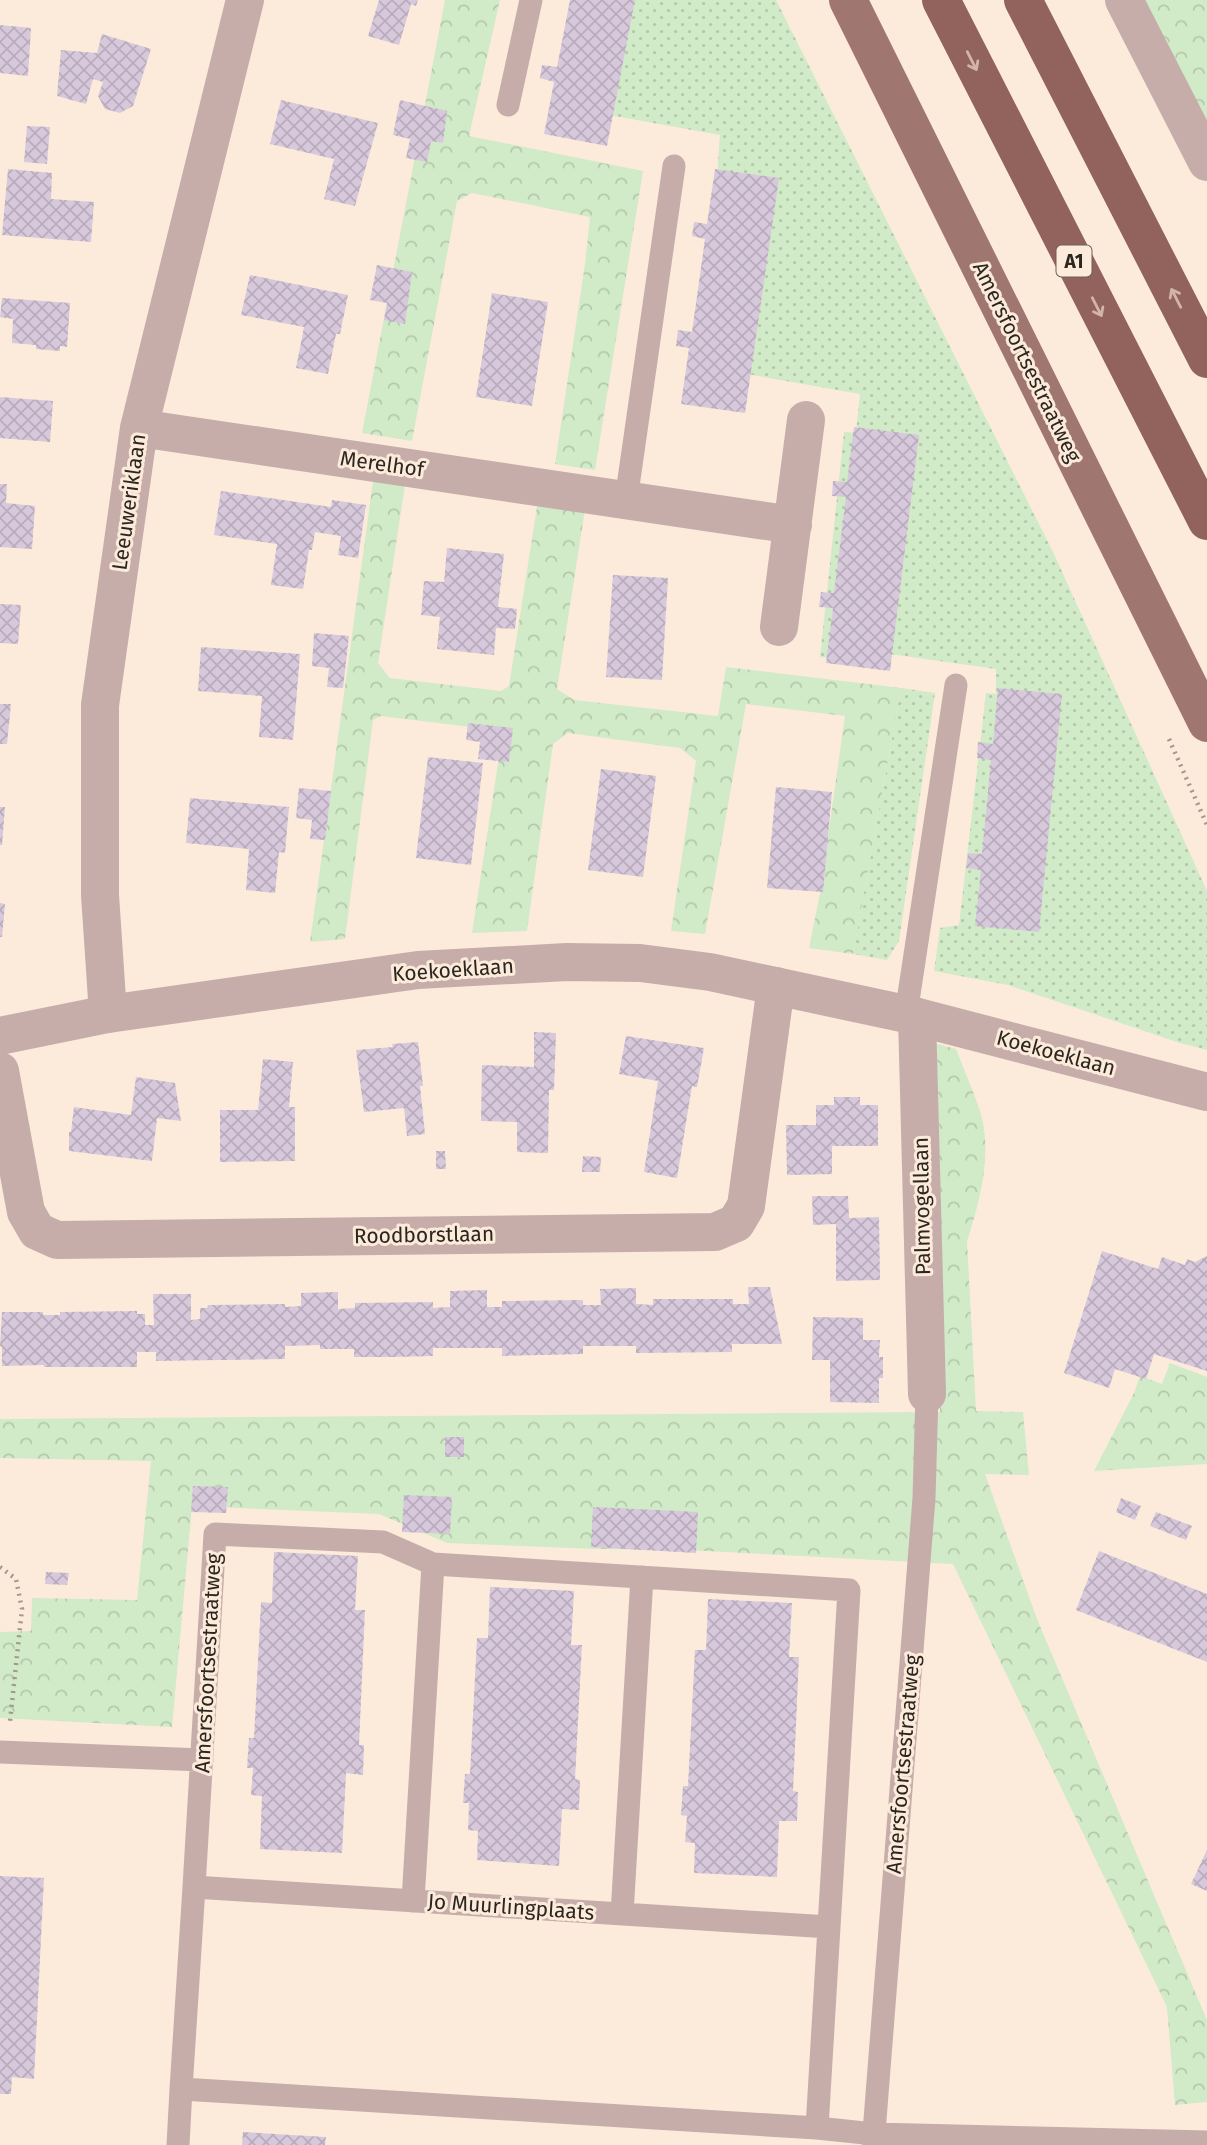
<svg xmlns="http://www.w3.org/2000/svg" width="1207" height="2145" viewBox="0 0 1207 2145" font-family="'Fira Sans',sans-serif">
  <defs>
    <pattern id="grass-dots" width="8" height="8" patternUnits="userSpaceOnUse" patternTransform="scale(1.75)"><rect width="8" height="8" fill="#d1eac7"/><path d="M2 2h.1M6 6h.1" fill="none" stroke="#b4c9ab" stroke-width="1.8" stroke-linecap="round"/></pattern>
    <pattern id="forest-crowns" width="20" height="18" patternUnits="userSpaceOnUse" patternTransform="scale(1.75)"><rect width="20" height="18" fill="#d1eac7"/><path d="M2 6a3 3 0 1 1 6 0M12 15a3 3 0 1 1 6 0" fill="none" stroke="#b4c9ab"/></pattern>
    <pattern id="building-cross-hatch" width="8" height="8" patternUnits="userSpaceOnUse" patternTransform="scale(1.75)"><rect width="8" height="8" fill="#d7c9db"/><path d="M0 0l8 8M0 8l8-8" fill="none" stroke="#b9acbc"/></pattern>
  </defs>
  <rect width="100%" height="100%" fill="#fcebdb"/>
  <!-- grass -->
  <path fill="url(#grass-dots)" d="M633 0H776L1053 552 1207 891V1050L1180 1043 1008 985 934 971 940 928 959 925 986 693 996 694V669L890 654 888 665 820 657 844 432 856 433 860 394 747 374 717 177 720 135 609 115Z
    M901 688 935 693 899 941 887 960 853 954Z"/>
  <!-- forest -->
  <path fill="url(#forest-crowns)" d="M445 0H500L469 136 643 171 595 470 555 464 585 264 590 217 472 193 457 201 412 441 362 433Z
    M1140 0H1207V129Z
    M375 467 407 472 378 663 390 678 501 691 509 686 539 494 586 503 557 689 574 700 718 716 726 667 901 688 853 954 809 948 820 893 845 716 746 704 705 934 671 931 696 761 680 748 568 733 553 744 527 931 472 933 503 731 381 716 373 720 345 939 310 942Z
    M923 1040 956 1049C964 1070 973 1090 980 1111 993 1152 980 1201 967 1241L976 1411 1023 1412 1029 1475 985 1474 1037 1619 1207 2020V2102L1175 2105 1167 2007 953 1564 687 1550 597 1549 447 1543 379 1514 192 1506 172 1727 0 1718V1632L31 1631 32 1598 137 1600 151 1461 0 1458V1419L940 1412Z
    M1170 1363 1207 1377V1464L1094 1471 1134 1393 1140 1376 1162 1384Z"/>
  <!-- building -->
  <path fill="url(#building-cross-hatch)" d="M379 0H418L416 6 411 4 399 45 368 36Z
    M570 0H635L607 146 544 134 554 82 540 78 542 65 557 67Z
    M0 25 31 28 28 76 0 73Z
    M102 34 151 49 133 106 120 113 105 109 98 96 103 82 93 79 86 104 57 96 61 50 97 53Z
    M281 100 378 123 355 206 324 199 334 159 270 144Z
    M400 100 447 111 443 143 431 141 427 162 406 158 410 139 393 135Z
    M27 126 50 127 47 164 24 162Z
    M8 169 52 173 51 199 94 202 91 242 2 235Z
    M715 169 779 178 745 413 681 404 689 348 676 346 678 330 692 332 705 239 692 236 694 222 707 224Z
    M377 265 412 272 405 324 384 320 387 303 370 300Z
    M250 275 348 295 340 334H336L328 374 296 368 304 327 241 315Z
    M492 293 548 302 532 406 476 397Z
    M2 298 70 303 67 347 60 346V351L36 349V345L12 343 13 319 0 317Z
    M0 397 53 401 50 442 0 438Z
    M854 427 919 435 890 671 826 663 833 608 819 607 821 592 834 593 846 497 832 496 833 481 847 482Z
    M0 484H7L6 503 35 506 32 549 0 547Z
    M221 491 331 507 332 500 366 505 358 558 338 555 341 536 315 532 312 550H309L303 589 271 585 277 544 214 535Z
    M447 548 504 554 498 607 517 609 515 629 496 628 494 655 437 649 440 617 421 615 424 581 444 582Z
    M613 575 668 578 662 680 606 677Z
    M0 604 21 605 18 644 0 643Z
    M314 633 349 636 343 688 327 687 329 668 312 666Z
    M201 647 300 654 293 740 259 737 262 696 198 691Z
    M998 688 1062 694 1039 932 975 926 981 870 966 868 968 853 982 854 991 760 977 758 978 742 993 744Z
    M0 704H11L7 744H0Z
    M468 723 513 728 509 762 478 759 480 742 466 740Z
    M428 757 483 763 471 865 416 858Z
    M601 769 656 776 643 877 588 870Z
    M776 787 832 792 823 892 767 888Z
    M299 788 331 791 325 840 310 839 312 820 296 818Z
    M190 798 289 807 285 853 279 852 275 893 246 890 249 849 186 843Z
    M0 807H5L2 845H0Z
    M0 903 5 904 2 937H0Z
    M534 1032 556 1033 554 1090H549L548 1153 517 1152V1122L481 1121 482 1065 534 1067Z
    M626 1036 704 1048 697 1087 692 1086 677 1178 644 1172 658 1081 619 1074Z
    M418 1042 423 1086H420L425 1134 407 1136 404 1108 364 1112 356 1050 393 1047 392 1044Z
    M263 1059 293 1062 289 1107H295V1161L220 1162V1110H258Z
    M136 1077 175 1083 181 1121 157 1118 152 1161 69 1151V1132H71L74 1107 131 1115Z
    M834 1097H860V1105H878V1146H832V1174L787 1175 786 1125H816V1105H834Z
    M436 1151H445L446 1169H436Z
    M583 1156 601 1157 600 1172H582Z
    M812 1196H848L849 1218 879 1217 880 1280 836 1281V1224L813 1225Z
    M1102 1251 1158 1269 1162 1257 1185 1265 1187 1259 1195 1262 1207 1256V1371L1154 1354 1146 1379 1115 1369 1109 1388 1064 1373Z
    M748 1287H770L782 1344H732V1352L636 1353V1346H583V1354L543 1355 502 1356V1348H433V1356L394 1357H354V1349H320V1345L285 1346V1359L156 1361V1352H137V1367H44V1365L2 1366V1347L0 1346 2 1312H43V1315H60V1312L137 1311V1314H145V1325H154L153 1294H191V1320L200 1319V1308H207L208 1305 285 1304V1307L301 1306V1293L338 1292V1309L355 1308V1303L433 1302V1308L450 1307V1291L487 1290V1307H502V1301L583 1300V1305H601L600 1289 636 1288V1304L653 1305V1299H733V1304H749Z
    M813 1317 863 1318V1340H880L879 1357H883V1378H879V1403L830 1402V1360H812Z
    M445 1437H464V1457H445Z
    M193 1486 228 1487 226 1513 191 1512Z
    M404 1495 452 1497 450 1534 402 1532Z
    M1121 1498 1141 1506 1135 1520 1116 1512Z
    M593 1507 698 1512 696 1553 591 1547Z
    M1156 1512 1192 1526 1186 1540 1150 1526Z
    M1099 1551 1207 1594V1662L1076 1610Z
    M274 1552 358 1556 355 1610H365L359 1745H364L363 1775 346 1773 342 1853 260 1849 262 1796 251 1795 253 1768H247L249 1738H254L261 1602 272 1603Z
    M46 1572 69 1573 67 1585 45 1584Z
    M490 1587 574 1591 571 1645H582L575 1779 580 1780 579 1810 562 1809 559 1866 477 1860 478 1831 468 1830 469 1803H463L465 1774H470L477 1638H488Z
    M708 1599 792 1603 789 1657H799L793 1791 798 1792 797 1821H779L777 1877 694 1873 695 1843 685 1842 687 1816 681 1815 683 1786H688L695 1650H706Z
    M1207 1850V1891L1191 1884Z
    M0 1876 44 1878 34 2079 12 2077 11 2094H0Z
    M243 2132 326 2137 325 2145H242Z"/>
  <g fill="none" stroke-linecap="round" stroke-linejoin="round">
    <!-- path -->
    <path stroke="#a4988c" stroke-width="4.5" stroke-dasharray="2 5" stroke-linecap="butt" d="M1169 739 1207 825
      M0 1567 16 1579 22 1609 10 1721"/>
    <!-- service -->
    <path stroke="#c6adaa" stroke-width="23" d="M508 105 531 0
      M626 500 674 166
      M906 1014 956 685
      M0 1752 202 1760
      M194 1887 215 1534 383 1542 433 1564
      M413 1901 433 1564 849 1590 829 1927
      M622 1914 642 1577
      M181 2089 194 1887 829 1927 817 2128
      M178 2145 181 2089 817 2128 874 2134 1207 2142
      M873 2145 924 1498 927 1394"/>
    <!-- minor -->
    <path stroke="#c6adaa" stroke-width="38" d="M1124 0 1207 162
      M139 428 793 525
      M779 627 806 420
      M108 1014 100 895V705L139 428 245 0
      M917 1017 927 1394
      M0 1071 26 1212 37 1231 57 1240 715 1232 736 1223 746 1206 776 986"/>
    <!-- tertiary -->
    <path stroke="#c6adaa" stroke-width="38" d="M0 1036 108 1014 418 970 567 962 640 963 710 972 906 1014 1207 1092"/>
    <!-- primary -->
    <path stroke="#a07671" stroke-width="38" d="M848 0 1207 723"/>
    <!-- motorway -->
    <path stroke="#92625d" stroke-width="38" d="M941 0 1207 521
      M1023 0 1207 359"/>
  </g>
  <!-- one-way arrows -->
  <defs><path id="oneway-shaft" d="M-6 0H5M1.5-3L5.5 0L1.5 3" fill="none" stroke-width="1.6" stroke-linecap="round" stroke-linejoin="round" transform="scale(1.75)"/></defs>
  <g stroke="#d2b4a9">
    <use href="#oneway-shaft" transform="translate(972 61) rotate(63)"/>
    <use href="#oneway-shaft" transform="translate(1176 298) rotate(-117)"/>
    <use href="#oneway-shaft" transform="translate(1097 307) rotate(63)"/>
  </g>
  <g text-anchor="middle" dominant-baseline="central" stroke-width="6" stroke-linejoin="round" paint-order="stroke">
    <!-- shield labels -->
    <rect fill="#fcebdb" stroke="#6a6158" stroke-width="2" x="1056.5" y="245.5" width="35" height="31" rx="5"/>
    <g font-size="19" font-weight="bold" fill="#2c2620">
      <text x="1074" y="261">A1</text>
    </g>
    <!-- street labels -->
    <g font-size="21" fill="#2c2620" stroke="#fcebdb">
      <text transform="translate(1027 362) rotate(64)">Amersfoortsestraatweg</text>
      <text transform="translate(382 464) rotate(8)">Merelhof</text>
      <text transform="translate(129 502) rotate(-82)">Leeuweriklaan</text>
      <text transform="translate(453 970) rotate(-4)">Koekoeklaan</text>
      <text transform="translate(1056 1053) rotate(15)">Koekoeklaan</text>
      <text transform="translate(922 1206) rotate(-91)">Palmvogellaan</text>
      <text transform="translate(424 1235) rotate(-1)">Roodborstlaan</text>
      <text transform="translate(208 1663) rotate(-87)">Amersfoortsestraatweg</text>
      <text transform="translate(903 1764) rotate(-85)">Amersfoortsestraatweg</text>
      <text transform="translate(511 1907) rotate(4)">Jo Muurlingplaats</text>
    </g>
  </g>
</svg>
